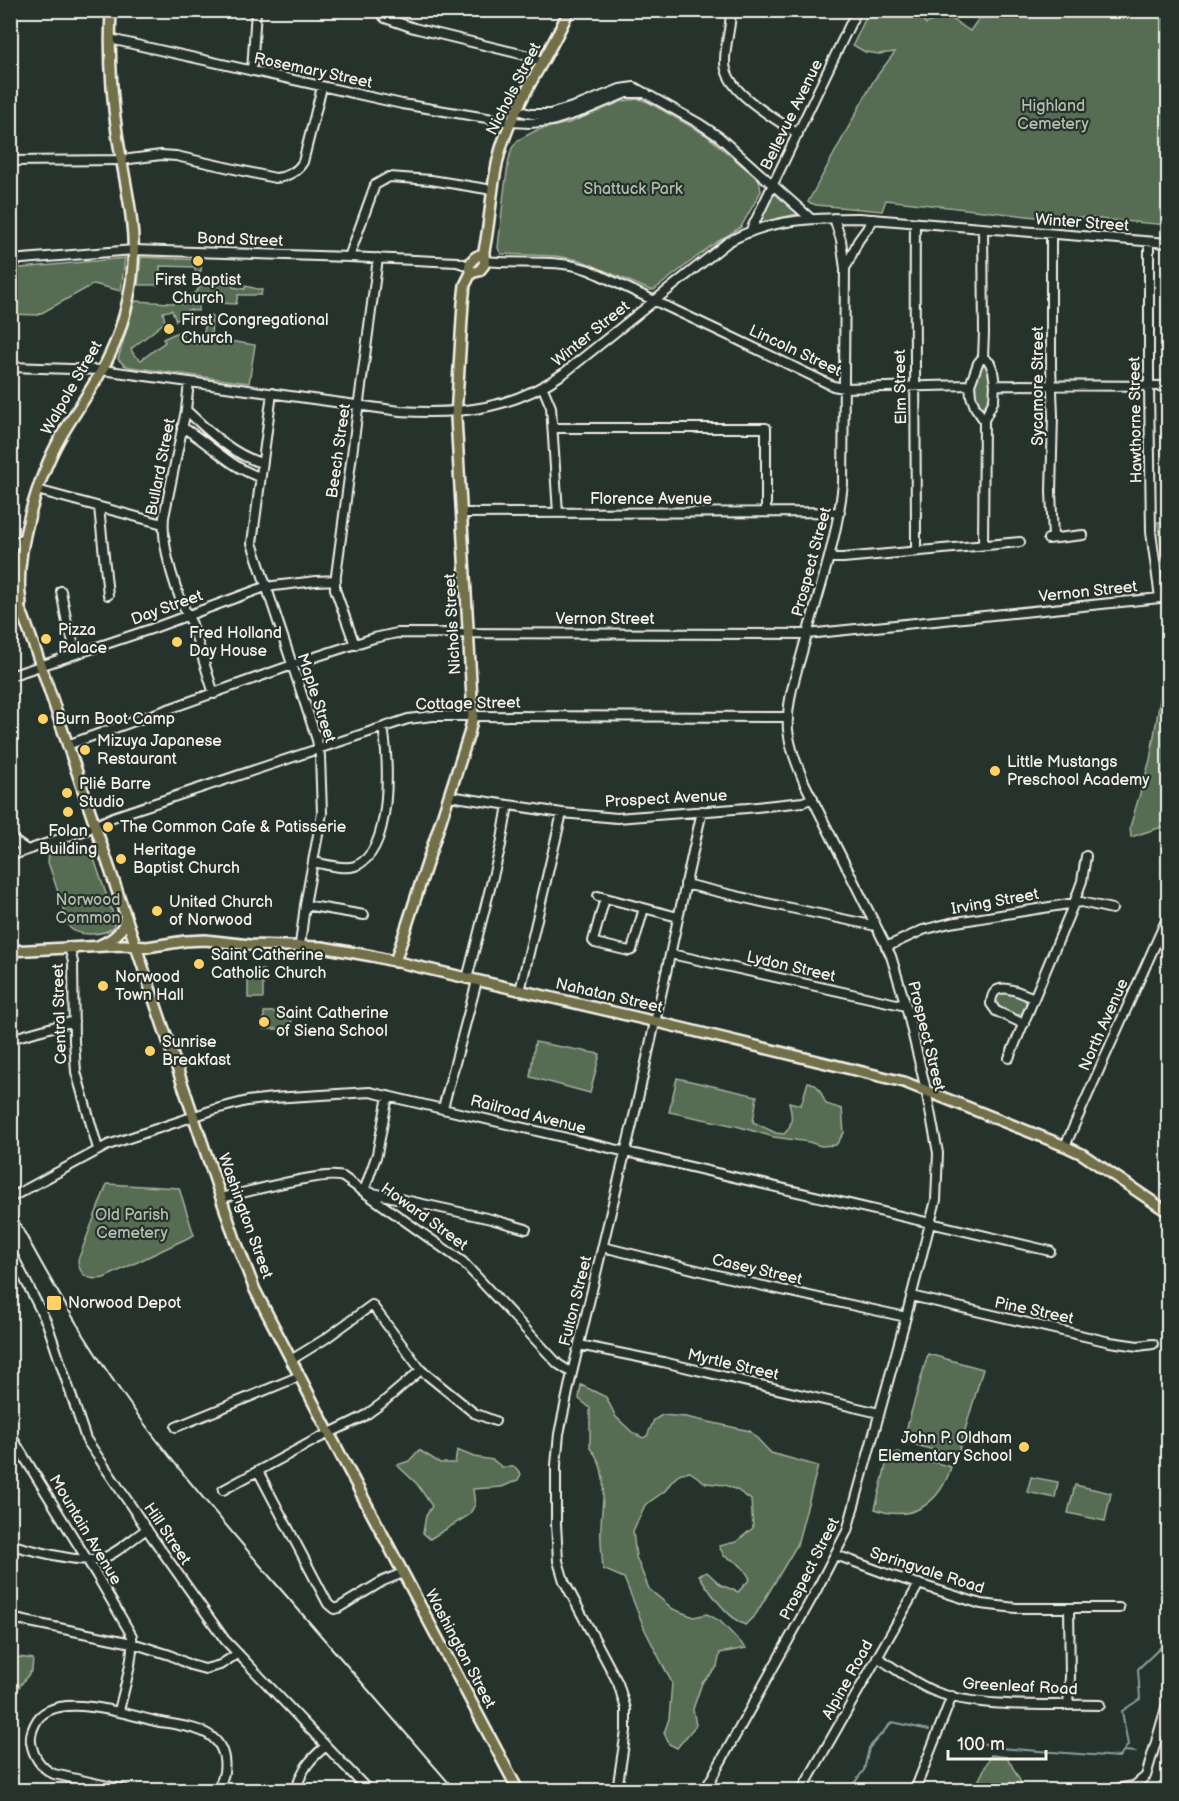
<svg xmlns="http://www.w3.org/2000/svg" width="1179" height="1801" viewBox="0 0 1179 1801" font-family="'Balsamiq Sans',sans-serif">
  <rect width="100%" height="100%" fill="#26332d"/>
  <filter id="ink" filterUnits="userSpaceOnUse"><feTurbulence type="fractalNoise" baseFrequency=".0167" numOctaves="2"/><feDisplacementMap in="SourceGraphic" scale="12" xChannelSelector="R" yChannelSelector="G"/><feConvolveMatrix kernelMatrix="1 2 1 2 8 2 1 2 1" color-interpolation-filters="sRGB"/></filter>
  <g filter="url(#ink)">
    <!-- green -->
    <path fill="#576d52" stroke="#a6af9d" stroke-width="1.5" d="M869 11H907L914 19H922L926 24 946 15 970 31 984 11H1168V225L1077 217 1071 221 886 200 882 211 816 205 808 202 874 80 895 52 879 54 865 52 853 45Z
      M639 99 648 102 706 135 759 180 761 191 741 227 712 245 654 290H650L580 260 555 256 501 254 498 248 504 192 509 159 512 148 518 140 537 130 569 123 623 101Z
      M774 192 794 209 797 214 760 223 759 222Z
      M141 257 202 260 201 271H195V267L160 266V273L157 274V285H138Z
      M125 258 121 291 94 284 38 315 11 314V269Z
      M227 278 233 279V287L245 289V286L262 290 261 295H238L236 304 201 302 191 295 197 291 204 281H222Z
      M190 298 199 304 198 311 188 310 176 321 172 310 163 312 165 322 131 349 134 355 141 360 165 342 163 339 178 332 183 333 182 340 196 344 197 340 202 342 207 316H212L211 338 255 345 249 383 130 367 124 365 118 359 135 301 189 304Z
      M983 363C993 373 992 390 988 403L983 407 978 403C974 389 973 374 983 363Z
      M1168 521V597L1158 522Z
      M1168 662V835L1162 827 1131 837 1130 827 1150 760 1166 663Z
      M79 843 85 844 90 847 115 920 113 928C102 935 80 937 70 928L48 862 49 853Z
      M248 970H263V998H248Z
      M1001 992 1009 993 1025 1000 1027 1006 1024 1012 1016 1016C1004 1012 986 1005 1001 992Z
      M291 1011 292 1029H264V1012Z
      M535 1042 600 1054 590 1093 530 1077Z
      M677 1078 757 1096 753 1122 776 1133 784 1134C794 1125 792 1114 789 1102L801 1105 808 1082C820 1084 821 1094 826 1104L842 1109 844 1133 836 1145 821 1146 809 1142 774 1137 736 1126 669 1112Z
      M107 1184 179 1188 194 1235 104 1278C89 1281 79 1276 78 1260Z
      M928 1354 983 1369 957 1457 903 1441Z
      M581 1385 606 1397 616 1417 633 1433 643 1438 647 1436 654 1420 662 1415 686 1417 750 1431 771 1453 818 1466 797 1545 756 1614 745 1625C728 1618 709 1591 699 1575L707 1572 721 1585 738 1592 750 1579C744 1567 737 1561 724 1556L719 1546 736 1542 753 1528 751 1500 737 1490 725 1485 706 1483 690 1472 681 1473 672 1481 665 1491 645 1505 633 1531 636 1557 649 1589 673 1609 694 1617 707 1614 720 1621 746 1648 720 1653 717 1667 702 1683 693 1709 696 1725 677 1748 669 1744 664 1733 669 1719 672 1683 645 1630 624 1578 603 1569C602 1554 600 1540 601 1526 602 1499 610 1470 590 1448V1408L579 1399Z
      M419 1450 440 1463H455L457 1450 474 1457 493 1460 502 1467H515L521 1474 518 1480 502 1487 473 1489 475 1505 469 1515 430 1539 423 1533 426 1516 432 1506 417 1484 397 1465 409 1461Z
      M897 1452 951 1467C940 1503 912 1523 875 1509L888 1457Z
      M1031 1477 1058 1482 1055 1498 1027 1492Z
      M1075 1485 1111 1493 1105 1521 1068 1513Z
      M11 1656 33 1659 32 1670 19 1687 11 1703Z
      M991 1755 1007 1757 1025 1790H974Z"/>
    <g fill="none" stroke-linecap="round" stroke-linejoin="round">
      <!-- stream -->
      <path stroke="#8c9e9e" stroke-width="2" d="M960 1737 1000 1748 1119 1757 1128 1745 1122 1711 1140 1699 1138 1669 1162 1646
        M1124 1751 1136 1752
        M849 1790 864 1770 869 1748 892 1722 929 1730"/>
      <!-- minor casing -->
      <g stroke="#f4f1e8" stroke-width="12">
        <path id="minor" d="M378 10 385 18 414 28 525 55 543 62
          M731 10C731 28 725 44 725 61 724 92 775 118 798 134
          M110 39 402 104 511 122 530 123 552 121 583 111 626 93H646
          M252 71 256 10
          M516 110 531 114H550L582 104 620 89 634 87 700 124 718 136 810 218
          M10 161 122 160 161 155 176 156 275 178C286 177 297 172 303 162L322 87
          M915 223C914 333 916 442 916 551
          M983 229 984 333 983 357 978 363 970 385 971 396 975 407 984 420
          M750 232 857 10
          M1051 234V366L1053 416 1051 491 1053 538
          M349 257 375 185 389 177 431 180 493 190
          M10 260 134 250 349 257 457 262 469 266
          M485 261C521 265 555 258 589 270L736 339 833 386 844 388 970 385
          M847 265 858 241 874 219
          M983 357 990 363 993 371 995 385 994 400 984 420 983 545
          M10 367 102 370 400 411C461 415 513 409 564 373L728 242C769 219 813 218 859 218L1168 243
          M189 382 186 410 164 517C161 548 177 597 192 624L214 694
          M995 385 1168 386
          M543 388 551 407 558 513
          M272 393 252 543 317 740 320 756 322 813 305 905 300 945
          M186 410C208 431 233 455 262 463
          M182 427C210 443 229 467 260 477
          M553 428H766V512
          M37 490 163 524
          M99 507 108 595
          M462 513 840 512
          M1048 539 1083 535
          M10 547 25 537
          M829 558H843L1020 542
          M61 591 67 623 77 654
          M355 645 335 589V583L378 258
          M10 676 151 629 265 587 316 581 336 580
          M67 745 315 657 374 638 397 633 807 634 1160 598 1151 532 1149 385V242
          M449 796 562 813 617 818 747 808 803 802 813 798
          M10 838 27 850
          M10 856 86 830 113 817 408 719 433 716H466L788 717
          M313 862C325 864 343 870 355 866 393 852 389 760 383 728
          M685 884 762 902 876 926
          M598 896 678 917
          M605 898 593 941 595 943 629 951 632 950 644 908
          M305 905 364 915
          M69 947 73 962 74 1041 76 1072 98 1149
          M886 947 923 930 950 923 1081 902 1112 909
          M671 954 906 1006
          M467 979 501 845 508 805
          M520 991 562 813
          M1024 1024 996 1011 991 1004C992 977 1019 992 1034 998
          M10 1039 74 1021
          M1009 1058 1074 903 1082 881 1086 856
          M388 1096 377 1154 364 1191 491 1219 526 1229
          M443 1108 477 981
          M1065 1146 1168 916
          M10 1198 108 1145 216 1109 247 1101 273 1098 370 1092 1050 1251
          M221 1198C245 1193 324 1170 343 1177L463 1262 558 1364 572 1373
          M603 1247 750 1283 906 1317
          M10 1250 47 1323 86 1439 152 1537 225 1640 368 1790
          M911 1296 1110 1342 1138 1346 1153 1344
          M579 1345 663 1362 879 1413
          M291 1360 325 1339 372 1305 421 1370 474 1413 495 1421
          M176 1427 300 1376
          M10 1434 96 1574 132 1636C134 1660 124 1688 119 1711
          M258 1471 328 1604 334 1609 338 1608 383 1581 403 1573
          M223 1490 315 1440 363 1417 381 1404 421 1370
          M10 1545C35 1550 75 1563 99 1559 113 1557 134 1537 147 1529
          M836 1555 890 1575 981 1604 1016 1608H1119
          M10 1618 132 1643 170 1655 190 1665 205 1669 220 1665 237 1654
          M877 1657C896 1669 915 1684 936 1692 980 1709 1053 1704 1100 1705
          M1068 1704 1070 1677 1069 1609
          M126 1790 54 1774C41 1768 33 1756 31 1742 30 1735 32 1730 35 1724 51 1689 126 1714 155 1721 171 1724 200 1727 212 1737 228 1750 228 1775 216 1790
          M296 1790C302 1769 309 1760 326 1746
          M617 1790 626 1731V1709L618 1683 564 1581 558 1561 556 1523V1465L559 1434 572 1373 635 1112 702 811
          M705 1790 817 1589 847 1531 906 1317 936 1200 938 1153 926 1090 906 1006 891 956 804 782C797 765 790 748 788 730 786 702 796 675 803 649 818 594 837 540 843 484L845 269 841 240 834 218
          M802 1790 919 1584
          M915 1790 952 1696
          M1110 1790 1134 1786 1146 1776 1168 1701"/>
      </g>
      <!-- major casing -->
      <g stroke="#f4f1e8" stroke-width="14">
        <path id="major" d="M471 273 479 271 484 265C485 260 484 256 484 251 492 213 491 171 506 134 522 91 551 53 569 10
          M10 588 24 618 39 660 235 1239 255 1290 329 1433 518 1790
          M21 603C13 555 38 475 63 433 82 401 106 370 118 335 126 312 132 287 133 264 136 220 123 176 117 133 111 92 109 52 111 10
          M100 945C112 940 124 932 125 917
          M10 951 124 945 147 947 185 941 205 940 250 945 322 947 372 956 661 1023 904 1082 1065 1146 1082 1154 1168 1212
          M395 962 469 734 473 716 456 417 463 303 465 285 471 273C466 264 474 256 483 254"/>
      </g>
      <!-- minor -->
      <use href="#minor" stroke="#26332d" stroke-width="8"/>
      <!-- major -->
      <use href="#major" stroke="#71704a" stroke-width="9"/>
      <!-- rail -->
      <path stroke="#f4f1e8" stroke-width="2" d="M10 1205C45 1272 83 1338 127 1400 171 1462 221 1519 270 1577 331 1648 393 1719 455 1790"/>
    </g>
  </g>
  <!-- markers -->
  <g fill="#ffd166" stroke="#26332d" stroke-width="2">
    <circle cx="198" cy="261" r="6"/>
    <circle cx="169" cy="329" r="6"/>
    <circle cx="46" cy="639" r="6"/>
    <circle cx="177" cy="642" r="6"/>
    <circle cx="43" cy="719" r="6"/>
    <circle cx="85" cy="750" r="6"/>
    <circle cx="995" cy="771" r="6"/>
    <circle cx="67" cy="793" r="6"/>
    <circle cx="68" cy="812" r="6"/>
    <circle cx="108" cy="827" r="6"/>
    <circle cx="121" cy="859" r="6"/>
    <circle cx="157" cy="911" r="6"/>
    <circle cx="199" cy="964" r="6"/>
    <circle cx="103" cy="986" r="6"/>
    <circle cx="264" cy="1022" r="6"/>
    <circle cx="150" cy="1051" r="6"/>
    <rect x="46" y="1295" width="16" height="16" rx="3"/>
    <circle cx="1024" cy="1447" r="6"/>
  </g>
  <g text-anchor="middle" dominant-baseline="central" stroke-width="4.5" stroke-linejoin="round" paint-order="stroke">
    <!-- street labels -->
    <g font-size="16" fill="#f4f1e8" stroke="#26332d">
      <text transform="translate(313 71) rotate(12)">Rosemary Street</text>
      <text transform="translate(514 89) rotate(-63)">Nichols Street</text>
      <text transform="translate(792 115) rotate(-64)">Bellevue Avenue</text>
      <text transform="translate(1082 223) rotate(4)">Winter Street</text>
      <text transform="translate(240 240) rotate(2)">Bond Street</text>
      <text transform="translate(591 334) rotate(-39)">Winter Street</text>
      <text transform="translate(795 351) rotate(25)">Lincoln Street</text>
      <text transform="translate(1038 386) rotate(-90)">Sycamore Street</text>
      <text transform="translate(901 387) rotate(-91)">Elm Street</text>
      <text transform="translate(72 388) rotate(-60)">Walpole Street</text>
      <text transform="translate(1136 420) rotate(-91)">Hawthorne Street</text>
      <text transform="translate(339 451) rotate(-82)">Beech Street</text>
      <text transform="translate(161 467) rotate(-79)">Bullard Street</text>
      <text x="651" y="499">Florence Avenue</text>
      <text transform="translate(812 562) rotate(-75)">Prospect Street</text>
      <text transform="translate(1088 592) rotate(-6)">Vernon Street</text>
      <text transform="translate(167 608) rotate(-20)">Day Street</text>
      <text x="605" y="619">Vernon Street</text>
      <text transform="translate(453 624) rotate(-93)">Nichols Street</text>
      <text transform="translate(316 698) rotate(72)">Maple Street</text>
      <text transform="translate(468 704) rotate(-1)">Cottage Street</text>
      <text transform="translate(666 799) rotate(-3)">Prospect Avenue</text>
      <text transform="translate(995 902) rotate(-10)">Irving Street</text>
      <text transform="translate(791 967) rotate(13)">Lydon Street</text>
      <text transform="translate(609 996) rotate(13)">Nahatan Street</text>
      <text transform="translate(60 1014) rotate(-92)">Central Street</text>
      <text transform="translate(1104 1025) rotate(-66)">North Avenue</text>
      <text transform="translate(926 1036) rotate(76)">Prospect Street</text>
      <text transform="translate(528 1115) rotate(14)">Railroad Avenue</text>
      <text transform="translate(245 1216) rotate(70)">Washington Street</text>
      <text transform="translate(424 1217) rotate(36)">Howard Street</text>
      <text transform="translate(757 1270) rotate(13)">Casey Street</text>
      <text transform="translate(576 1301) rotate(-76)">Fulton Street</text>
      <text transform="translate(1034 1311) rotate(12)">Pine Street</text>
      <text transform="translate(733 1365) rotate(13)">Myrtle Street</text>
      <text transform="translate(85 1530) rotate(59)">Mountain Avenue</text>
      <text transform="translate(167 1534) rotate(56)">Hill Street</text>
      <text transform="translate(810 1569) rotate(-63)">Prospect Street</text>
      <text transform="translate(927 1571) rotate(18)">Springvale Road</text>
      <text transform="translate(460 1649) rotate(62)">Washington Street</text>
      <text transform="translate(848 1680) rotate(-61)">Alpine Road</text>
      <text transform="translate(1020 1687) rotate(3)">Greenleaf Road</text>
    </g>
    <!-- park labels -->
    <g font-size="16" fill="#b5bcac" stroke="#26332d">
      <text x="1053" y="106">Highland<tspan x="1053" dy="18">Cemetery</tspan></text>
      <text x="633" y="189">Shattuck Park</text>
      <text x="88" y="900">Norwood<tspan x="88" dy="18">Common</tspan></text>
      <text x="132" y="1215">Old Parish<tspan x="132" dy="18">Cemetery</tspan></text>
    </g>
    <!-- poi labels -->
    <g font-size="16" fill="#f4f1e8" stroke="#26332d" text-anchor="start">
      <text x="198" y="280" text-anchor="middle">First Baptist<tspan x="198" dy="18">Church</tspan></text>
      <text x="181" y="320">First Congregational<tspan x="181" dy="18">Church</tspan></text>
      <text x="58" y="630">Pizza<tspan x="58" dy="18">Palace</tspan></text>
      <text x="189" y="633">Fred Holland<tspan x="189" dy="18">Day House</tspan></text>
      <text x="55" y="719">Burn Boot Camp</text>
      <text x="97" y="741">Mizuya Japanese<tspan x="97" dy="18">Restaurant</tspan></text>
      <text x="1007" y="762">Little Mustangs<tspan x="1007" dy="18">Preschool Academy</tspan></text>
      <text x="79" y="784">Plié Barre<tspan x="79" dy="18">Studio</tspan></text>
      <text x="120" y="827">The Common Cafe &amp; Patisserie</text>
      <text x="68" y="831" text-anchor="middle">Folan<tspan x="68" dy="18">Building</tspan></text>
      <text x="133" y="850">Heritage<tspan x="133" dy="18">Baptist Church</tspan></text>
      <text x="169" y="902">United Church<tspan x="169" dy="18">of Norwood</tspan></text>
      <text x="211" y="955">Saint Catherine<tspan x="211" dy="18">Catholic Church</tspan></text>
      <text x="115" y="977">Norwood<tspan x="115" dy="18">Town Hall</tspan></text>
      <text x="276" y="1013">Saint Catherine<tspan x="276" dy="18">of Siena School</tspan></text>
      <text x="162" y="1042">Sunrise<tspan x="162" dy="18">Breakfast</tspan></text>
      <text x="68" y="1303">Norwood Depot</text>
      <text x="1012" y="1438" text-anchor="end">John P. Oldham<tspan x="1012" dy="18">Elementary School</tspan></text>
    </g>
  </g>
  <!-- margin -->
  <rect width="1179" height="1801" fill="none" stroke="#26332d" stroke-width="36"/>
  <rect x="18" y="18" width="1143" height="1765" fill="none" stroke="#f4f1e8" stroke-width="2" filter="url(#ink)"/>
  <!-- scale -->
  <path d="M948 1750v9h98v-9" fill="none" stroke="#f4f1e8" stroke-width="3"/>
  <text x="957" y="1750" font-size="18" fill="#f4f1e8" stroke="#26332d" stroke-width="4.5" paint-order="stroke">100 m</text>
</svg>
